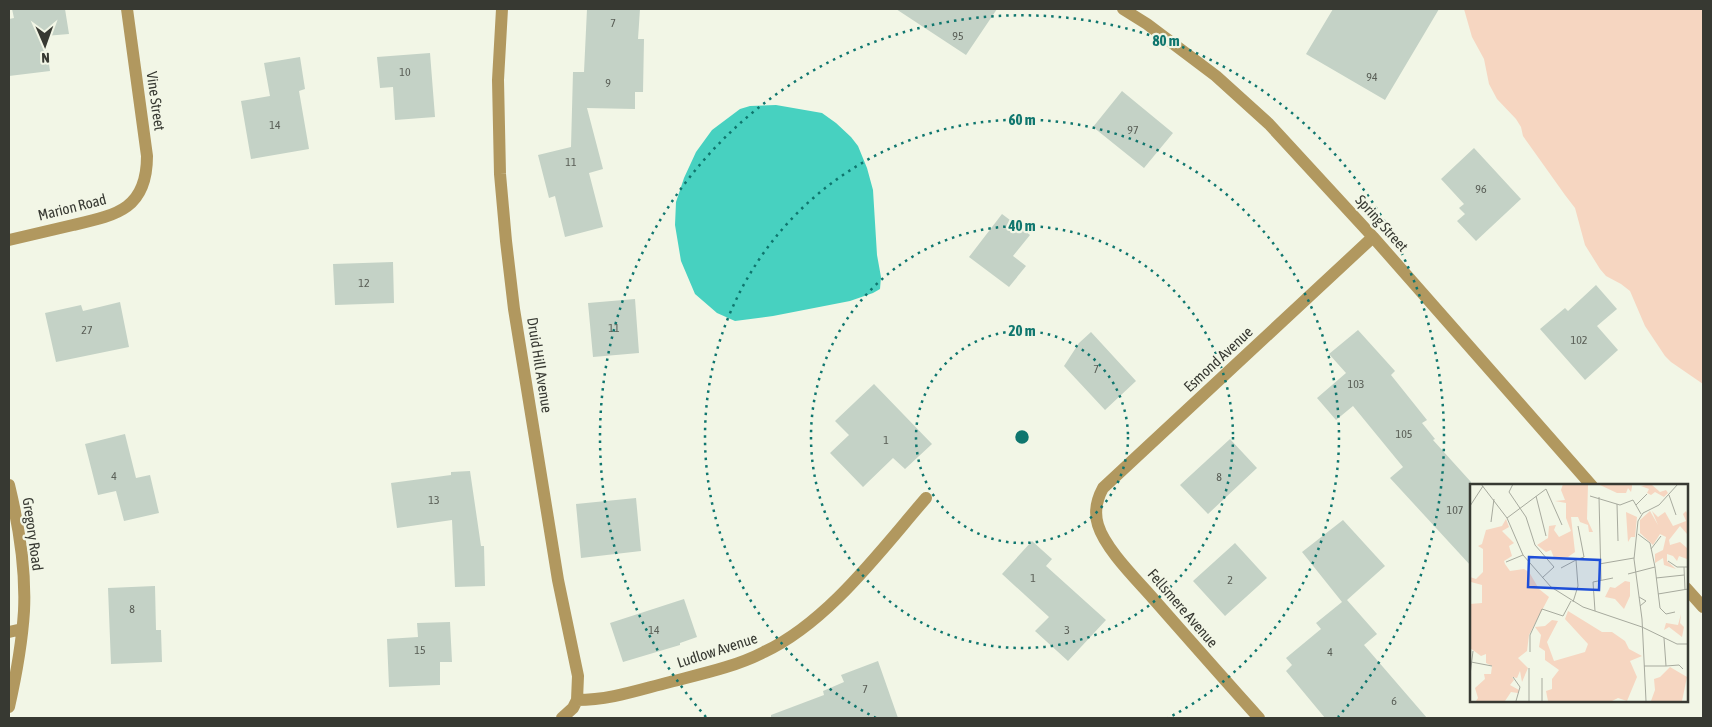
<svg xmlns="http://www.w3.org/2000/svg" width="1712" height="727" viewBox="0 0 1712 727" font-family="'Asap Condensed',sans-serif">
  <rect width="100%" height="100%" fill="#f2f6e6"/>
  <!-- green -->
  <path fill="#f6d6c1" d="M1464 9H1703V384L1671 362 1665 356 1645 326 1630 291 1621 284 1606 276 1600 269 1585 245 1575 208 1565 195 1523 136 1521 127 1516 119 1497 99 1489 84 1484 59 1472 37Z"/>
  <!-- water -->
  <path fill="#47d1c0" d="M776 105 822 113 836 123 851 137 858 146 867 168 873 190 877 255 881 277 880 289 873 293 850 301 773 316 735 321 717 313 695 294 681 261 675 225 676 202 684 178 696 152 712 130 740 109 750 106Z"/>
  <!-- building -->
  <path fill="#c4d2c6" d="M12 9H65L69 34 45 36 50 71 9 76V19L14 18Z
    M587 9H640L638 39H644L643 92H635V109L587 108 603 169 589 173 603 227 565 237 555 196 549 198 538 155 571 147 573 72H584Z
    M896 9H997L966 55Z
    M1333 9H1439L1385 100 1306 54Z
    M430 53 435 117 395 120 393 87 380 88 377 57Z
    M300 57 305 89 299 91 309 149 251 159 241 101 270 96 264 63Z
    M1122 91 1173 133 1144 168 1093 127Z
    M1474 148 1521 199 1476 241 1457 221 1465 214 1459 208 1464 204 1441 179Z
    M1002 214 1030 235 1013 256 1026 266 1009 287 969 257Z
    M393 262 394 303 335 305 333 264Z
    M1596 285 1617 309 1597 326 1618 350 1585 380 1540 329 1565 308 1568 311Z
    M635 299 639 353 593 357 588 303Z
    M120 302 129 347 56 362 45 313 81 305 83 311Z
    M1358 330 1395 371 1391 375 1427 420 1422 423 1435 439 1433 440 1471 482V566L1390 478 1403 467 1353 406 1336 420 1317 398 1346 373 1329 354Z
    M1091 332 1136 381 1105 410 1064 366 1079 343Z
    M874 384 932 444 905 469 893 458 863 487 830 453 849 435 835 421Z
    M125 434 136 478 150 475 159 513 124 521 116 491 98 495 85 444Z
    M1230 439 1257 468 1208 514 1180 485Z
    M470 471 481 546H484L485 586 455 587 452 520 397 528 391 483 451 475V472Z
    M636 498 641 551 581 558 576 504Z
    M1343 520 1385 566 1347 600 1377 634 1364 645 1427 718H1325L1286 671 1292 665 1286 658 1321 629 1316 623 1342 602 1302 552Z
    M1032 541 1052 559 1046 566 1106 620 1068 661 1035 631 1049 617 1002 574Z
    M1235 543 1267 578 1225 616 1193 581Z
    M155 586 156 630H161L162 662 111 664 108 588Z
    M684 599 697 637 680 643V645L623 662 610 623Z
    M450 622 452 662H440V685L389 687 387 639 418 637 417 623Z
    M878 661 898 718H771V715L824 695 823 691 844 682 841 675Z"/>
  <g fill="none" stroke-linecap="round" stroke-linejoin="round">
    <!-- minor -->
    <path stroke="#b1985f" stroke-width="12" d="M502 9 498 80 500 174 506 241 514 309 558 580 578 676 577 700 573 708 562 718
      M1123 9 1147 24 1216 76 1269 124 1373 237 1592 486
      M9 240C30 235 52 230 73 225 117 215 147 209 147 156L127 9
      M9 485C19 526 26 569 24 611 22 643 16 676 9 707
      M1686 588 1703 607
      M9 632 22 629
      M577 700C610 700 638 690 670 682 701 674 735 667 764 652 828 622 880 551 926 498
      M1259 718C1222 677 1186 636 1150 595 1134 577 1105 548 1098 525 1094 512 1097 499 1103 488L1373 237"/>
  </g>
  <!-- distance rings -->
  <g fill="none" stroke="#0f766e" stroke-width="2.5" stroke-dasharray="2.5 5">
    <circle cx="1022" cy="437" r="106"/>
    <circle cx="1022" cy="437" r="211"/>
    <path d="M876 718A317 317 0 1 1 1168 718"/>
    <path d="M706 717A422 422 0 1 1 1338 717"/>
  </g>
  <g text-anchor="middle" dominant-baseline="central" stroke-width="4.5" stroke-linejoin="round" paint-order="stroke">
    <!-- number labels -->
    <g font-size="12" fill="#5a5f57">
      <text x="613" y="23">7</text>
      <text x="958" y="36">95</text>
      <text x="405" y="72">10</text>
      <text x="1372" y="77">94</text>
      <text x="608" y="83">9</text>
      <text x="275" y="125">14</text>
      <text x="1133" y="130">97</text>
      <text x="571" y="162">11</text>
      <text x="1481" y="189">96</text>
      <text x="364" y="283">12</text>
      <text x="614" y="328">11</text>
      <text x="87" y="330">27</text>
      <text x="1579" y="340">102</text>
      <text x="1096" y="369">7</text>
      <text x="1356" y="384">103</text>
      <text x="1404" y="434">105</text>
      <text x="886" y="440">1</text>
      <text x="114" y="476">4</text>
      <text x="1219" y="477">8</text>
      <text x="434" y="500">13</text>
      <text x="1455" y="510">107</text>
      <text x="1033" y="578">1</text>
      <text x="1230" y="580">2</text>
      <text x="132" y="609">8</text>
      <text x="654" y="630">14</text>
      <text x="1067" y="630">3</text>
      <text x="420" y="650">15</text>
      <text x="1330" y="652">4</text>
      <text x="865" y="689">7</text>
      <text x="1394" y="701">6</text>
    </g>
    <!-- street labels -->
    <g font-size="15" fill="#373932" stroke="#f2f6e6">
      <text transform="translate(156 101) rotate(82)">Vine Street</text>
      <text transform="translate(72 207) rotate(-14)">Marion Road</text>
      <text transform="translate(1382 223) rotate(48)">Spring Street</text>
      <text transform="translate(1218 359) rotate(-43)">Esmond Avenue</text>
      <text transform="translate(540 365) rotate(81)">Druid Hill Avenue</text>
      <text transform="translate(33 534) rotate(82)">Gregory Road</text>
      <text transform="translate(1183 608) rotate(49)">Fellsmere Avenue</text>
      <text transform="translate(717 650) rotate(-18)">Ludlow Avenue</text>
    </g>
  </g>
  <!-- overview -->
  <g transform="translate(1470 484)">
    <rect width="218" height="218" fill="#f2f6e6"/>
    <path d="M93 0H162V3L161 8 158 4 156 9H147L130 1H118L117 35 123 48H119L118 41 110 38 108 33H101L105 68 98 73 84 74 81 66 76 68 67 61 78 54 79 42 86 41 84 46 89 53 101 47 96 34V19L85 17 95 16 91 6ZM181 0 190 8 196 6 198 9 194 13 185 8 181 11 177 9 179 5 171 2ZM180 27 188 41 182 27 188 33 195 28 203 42 216 37 213 30 216 27 217 29V50L210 42 199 56 200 61 210 58 217 64V75L209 72 207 77 203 72 197 70V77L206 85 194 81 193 74 185 79V70L193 66 196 53 190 50 183 61 170 49V36ZM156 28 167 33 165 53H161L158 58ZM36 35 39 43 32 47 44 59 39 62 42 72 34 77 35 80 40 87 54 85 59 88 69 105 79 113 59 151 57 167 48 174 58 184 52 198 50 187 47 194 42 193 44 196 40 201 49 206 48 209 41 208 35 217H6L8 214 5 204 15 195 14 190H21L22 182 16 179V170L11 172 0 164V120L12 119V101L1 98 0 93 6 95 13 88V65L8 62 12 60 16 46 32 42ZM155 97 160 98V112L154 125 145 115 135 113 140 103 145 104ZM98 127 132 148H142L155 157 159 165 172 172 160 177 167 193 157 217 148 214 142 217H78L76 207 82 205V195L89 186 75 176V167L69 163 71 151 65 143 75 142 82 136 88 137 77 158 84 177 115 168 118 160 95 135ZM211 130 210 139 214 143 212 153 199 143 194 146 196 139 208 141ZM200 183 217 193 212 217H181L185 206 184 195 190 193Z" fill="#f6d6c1"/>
    <path fill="none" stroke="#a7aa9e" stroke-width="1" d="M11 0 37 34 53 71 81 103 113 123 172 143 207 160H218M43 0 39 8 56 33 65 61 84 83 72 94M76 5 92 41M199 11 206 31M66 12 76 52M120 12 150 21 163 16 171 30M129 13 131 96M147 20 148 57M166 21 177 10M0 22 13 2M0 28V52M37 34 76 5M21 38 24 15M168 50 180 59 185 83M181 65 191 52M198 77 207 83H218M36 78 53 71M129 80 164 74M214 83 215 106M91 84 106 76M158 90 185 83 190 124 196 130 205 128M186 94 214 91M188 110 218 105M169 113 176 117 170 122M103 118 108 102 106 76 114 73 108 42M125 127 123 98 143 94M60 168V151L72 125 93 132 101 117M1 178 22 182M174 182H196L194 154M196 182 209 181 213 185M59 184V217M0 191 3 167M43 193 50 203 46 217M72 217V194M176 217 172 135 164 75 168 37 173 29 189 21 208 0"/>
    <path fill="#1d4ed8" fill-opacity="0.15" stroke="#1d4ed8" stroke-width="2.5" d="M59 73 130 76 129 106 58 103Z"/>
    <rect width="218" height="218" fill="none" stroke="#373932" stroke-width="2.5"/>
  </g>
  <circle cx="1022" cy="437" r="8" fill="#0f766e" stroke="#f2f6e6" stroke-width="2.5"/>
  <g font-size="15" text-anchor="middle" font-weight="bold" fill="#0f766e" stroke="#f2f6e6" stroke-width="4.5" stroke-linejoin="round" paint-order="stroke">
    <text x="1166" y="46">80 m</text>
    <text x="1022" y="125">60 m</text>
    <text x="1022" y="231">40 m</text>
    <text x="1022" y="336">20 m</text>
  </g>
  <!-- border -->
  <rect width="1712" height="727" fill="none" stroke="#373932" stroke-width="20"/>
  <!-- north arrow -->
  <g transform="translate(45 45) rotate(178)" stroke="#f2f6e6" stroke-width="4" paint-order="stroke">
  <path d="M0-4L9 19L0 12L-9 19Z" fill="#373932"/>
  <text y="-8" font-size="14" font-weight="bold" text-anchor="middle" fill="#373932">N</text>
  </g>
</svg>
